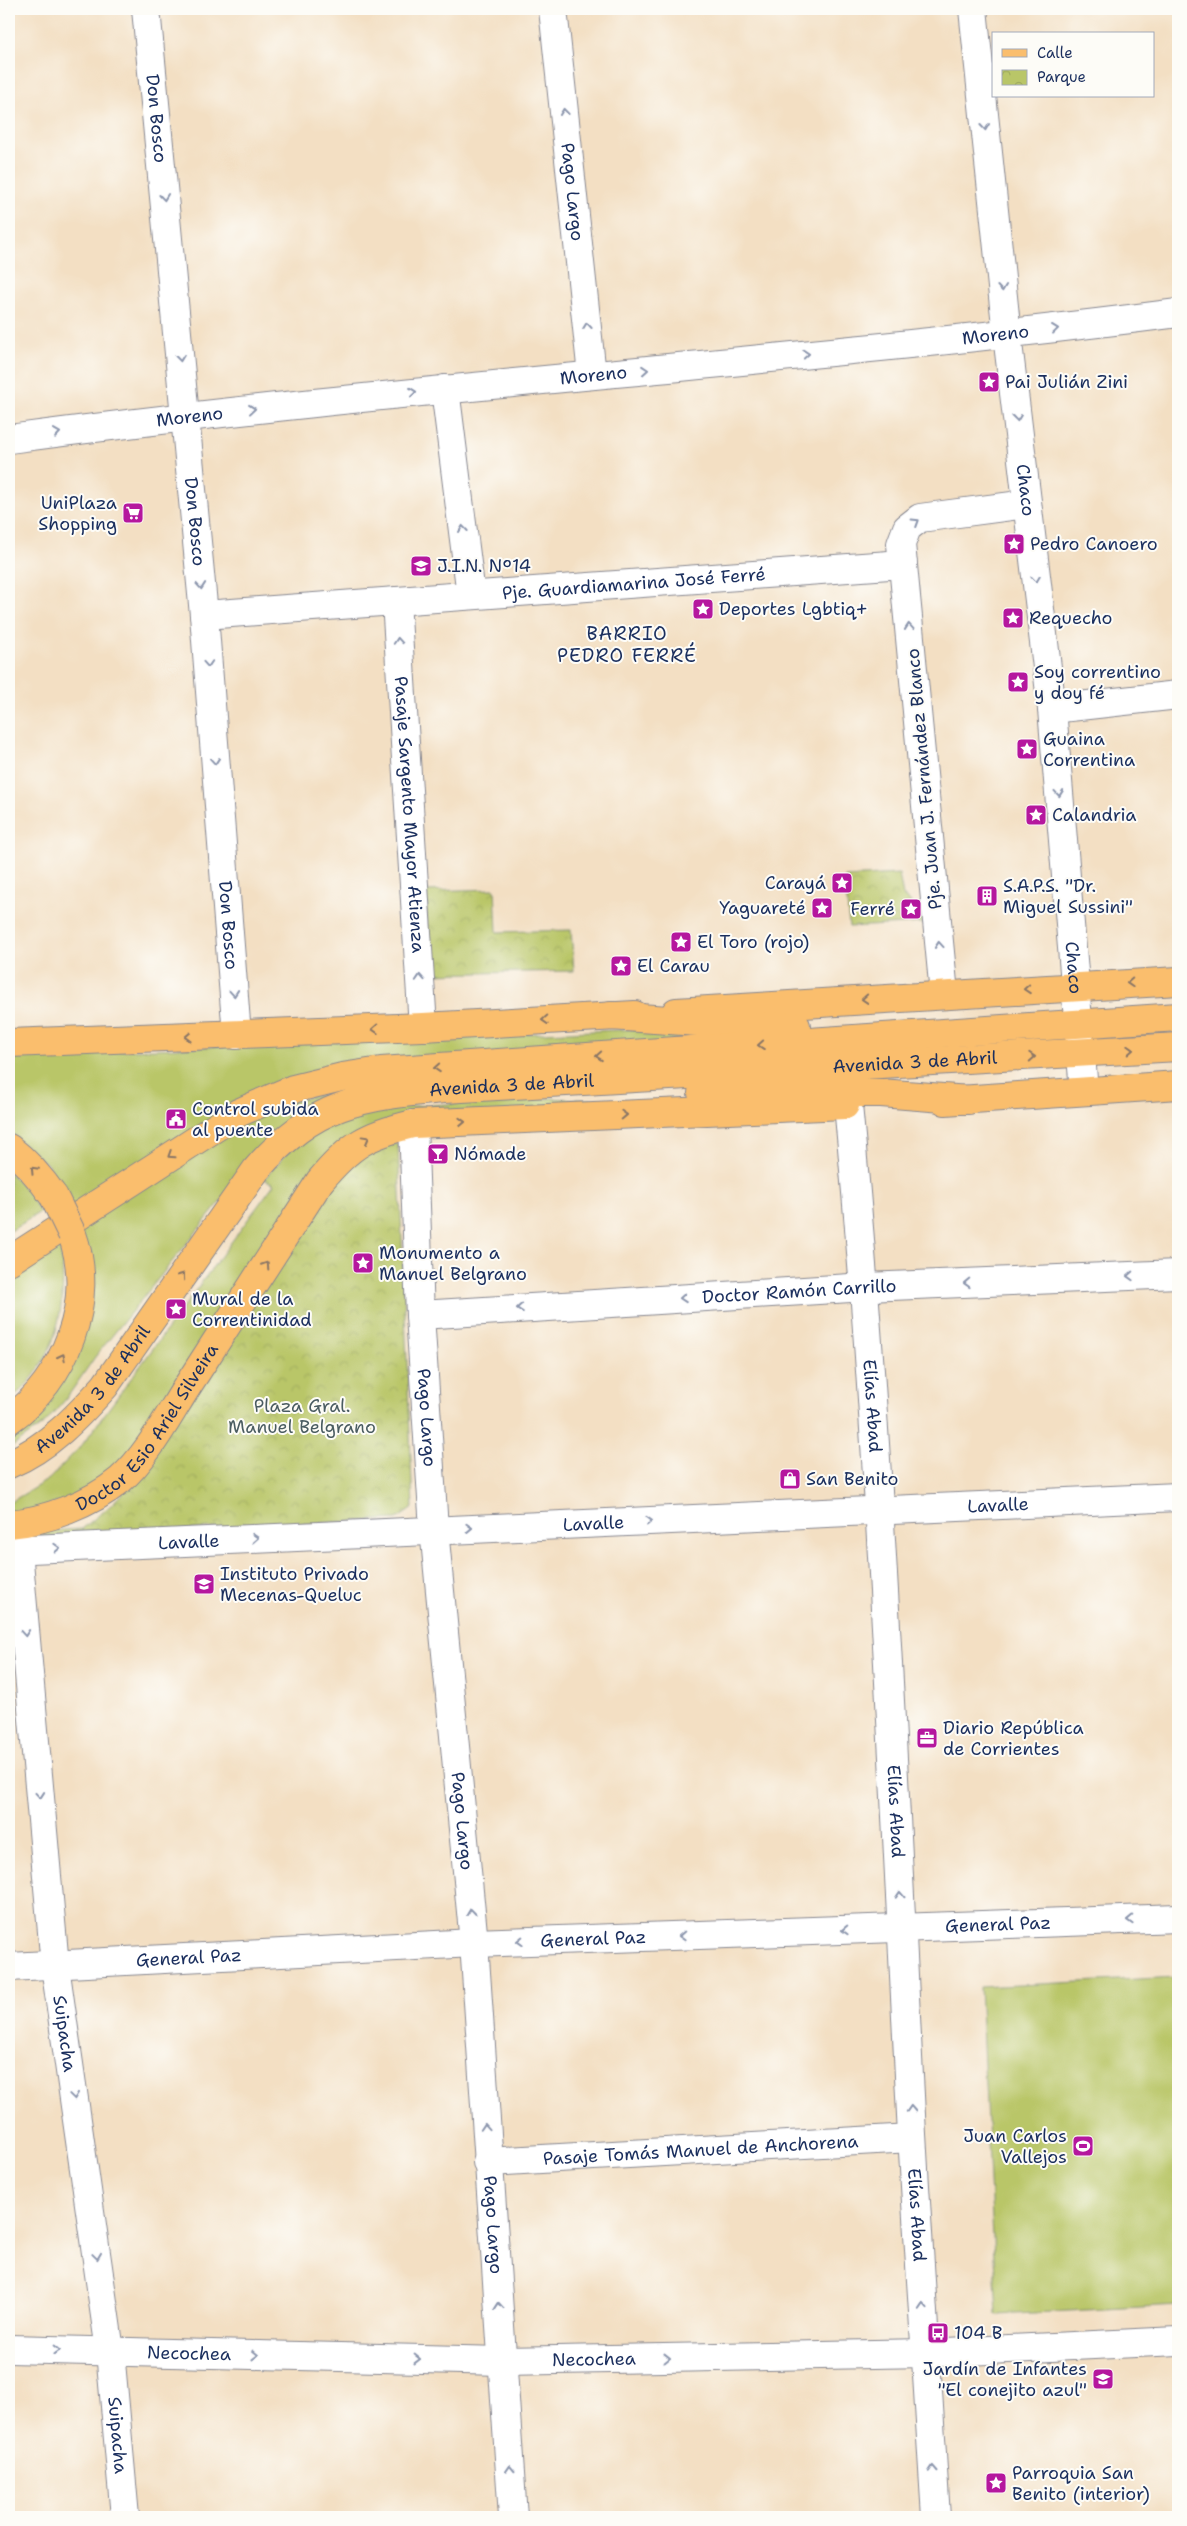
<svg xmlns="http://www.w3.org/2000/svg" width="1187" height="2526" viewBox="0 0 1187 2526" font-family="'Shantell Sans',sans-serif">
  <defs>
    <pattern id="park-crowns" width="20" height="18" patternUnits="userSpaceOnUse" patternTransform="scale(1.25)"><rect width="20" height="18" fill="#b9c668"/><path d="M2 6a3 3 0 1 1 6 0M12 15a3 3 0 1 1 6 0" fill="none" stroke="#9eaa5d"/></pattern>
  </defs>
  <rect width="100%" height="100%" fill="#fdfcf7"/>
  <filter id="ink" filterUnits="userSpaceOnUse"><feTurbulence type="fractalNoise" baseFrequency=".02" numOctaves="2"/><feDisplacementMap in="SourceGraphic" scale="10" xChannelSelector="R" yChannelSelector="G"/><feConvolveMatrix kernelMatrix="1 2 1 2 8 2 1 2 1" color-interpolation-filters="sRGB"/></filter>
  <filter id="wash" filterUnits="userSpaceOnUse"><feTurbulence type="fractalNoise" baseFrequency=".0096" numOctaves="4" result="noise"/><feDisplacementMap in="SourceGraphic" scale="20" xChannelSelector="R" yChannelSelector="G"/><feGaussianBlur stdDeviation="1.12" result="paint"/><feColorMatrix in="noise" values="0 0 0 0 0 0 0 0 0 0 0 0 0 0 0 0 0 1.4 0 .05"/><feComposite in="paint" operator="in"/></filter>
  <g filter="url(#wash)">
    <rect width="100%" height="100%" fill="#f3dfc3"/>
    <!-- grass -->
    <path fill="#b9c668" stroke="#6a7a63" d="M666 1028 771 1032 311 1079 75 1211 48 1165 9 1132V1055Z
      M365 1084 243 1174 95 1357 66 1399 45 1423 9 1449V1431L56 1390 82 1223 260 1109Z
      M552 1098 657 1103 411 1119 154 1424 94 1491 9 1518V1503L49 1479 82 1445 274 1184 264 1179 287 1153 314 1131 350 1114 397 1107Z
      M9 1172 27 1191 40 1212 9 1232Z
      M60 1246C69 1301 57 1366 9 1400V1278Z
      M82 1529 83 1535 9 1539V1533Z
      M1178 1977V2305L997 2315 980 1987Z"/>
    <!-- park -->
    <path fill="url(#park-crowns)" stroke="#6a7a63" d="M899 874 903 896 923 913 925 923 849 927 845 877Z
      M495 889 497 932 571 930 574 971 429 974 426 891Z
      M398 1143 413 1508 397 1519 83 1535 82 1529 111 1505 125 1490 315 1199 372 1149Z"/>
  </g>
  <g filter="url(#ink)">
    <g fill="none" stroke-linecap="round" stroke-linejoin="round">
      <!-- minor casing -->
      <g stroke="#878790" stroke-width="30">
        <g id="minor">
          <path id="s1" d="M146 9 204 615 237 1035"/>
          <path id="s2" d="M553 9 592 375"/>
          <path id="s3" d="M973 9 1007 335 1052 709 1084 1091"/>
          <path d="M445 389 471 595"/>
          <path id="s4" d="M9 439C398 387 789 363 1178 313"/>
          <path id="s5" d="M396 601 423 1027"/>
          <path id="s6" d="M204 615 903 564"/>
          <path d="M1052 709 1178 695"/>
          <path d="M944 994 901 544 907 528 920 518 1027 504"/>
          <path id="s7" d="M848 1105C881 1447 894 1791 912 2134 919 2262 929 2390 936 2517"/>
          <path id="s8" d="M413 1124 420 1315 434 1529 474 1943 513 2517"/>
          <path id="s9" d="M420 1315 866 1287 1178 1274"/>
          <path id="s10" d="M9 1550 1178 1497"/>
          <path id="s11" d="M18 1550 55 1966 110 2351 125 2517"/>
          <path id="s12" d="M9 1967 474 1943 1178 1918"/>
          <path id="s13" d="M487 2162 912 2138"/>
          <path id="s14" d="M9 2349 503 2361 926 2353 1178 2341"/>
        </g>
      </g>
      <!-- major casing -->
      <g stroke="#878790" stroke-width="30">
        <g id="major">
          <path d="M676 1012 1178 981"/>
          <path d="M9 1043 423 1027 635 1015"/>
          <path d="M945 1101 1178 1085"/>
          <path id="s15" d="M9 1524C46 1521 91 1504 120 1480 148 1456 170 1413 190 1382 234 1315 277 1248 320 1181 351 1144 367 1135 413 1124L845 1105"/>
        </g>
      </g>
      <!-- highway casing -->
      <g stroke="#878790" stroke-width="30">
        <g id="highway">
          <path d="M611 1016 771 1027 796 1026"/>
          <path d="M702 1093H881L968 1100"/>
          <path d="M9 1148C27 1162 41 1178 54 1197"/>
          <path d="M9 1261 238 1113 293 1089 342 1077 381 1071 1178 1017"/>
          <path d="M9 1420C66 1379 96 1301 72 1234"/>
          <path id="s16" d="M9 1464C48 1448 77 1417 105 1386L256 1170C313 1103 361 1096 444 1089L1178 1047"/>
        </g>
      </g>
      <!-- minor -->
      <use href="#minor" stroke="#fff" stroke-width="28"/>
      <!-- major -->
      <use href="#major" stroke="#fabe6d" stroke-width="28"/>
      <!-- highway -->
      <use href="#highway" stroke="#fabe6d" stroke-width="28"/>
      <!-- highway-bridge casing -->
      <g stroke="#878790" stroke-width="30" stroke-linecap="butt">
        <path id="highway-bridge" d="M54 1197 72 1234"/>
      </g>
      <!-- highway-bridge -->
      <use href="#highway-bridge" stroke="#fabe6d" stroke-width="28"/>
    </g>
    <!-- one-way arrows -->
    <defs><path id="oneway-chevron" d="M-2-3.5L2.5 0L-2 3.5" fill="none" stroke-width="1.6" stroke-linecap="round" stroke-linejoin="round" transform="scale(1.25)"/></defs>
    <g stroke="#8d97ae">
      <use href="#oneway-chevron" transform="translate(564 112) rotate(-96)"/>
      <use href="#oneway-chevron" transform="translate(985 127) rotate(84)"/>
      <use href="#oneway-chevron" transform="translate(164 197) rotate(84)"/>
      <use href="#oneway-chevron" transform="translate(1002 288) rotate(84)"/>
      <use href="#oneway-chevron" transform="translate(587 326) rotate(-96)"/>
      <use href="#oneway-chevron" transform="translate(1055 329) rotate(-7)"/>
      <use href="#oneway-chevron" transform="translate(806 354) rotate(-5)"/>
      <use href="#oneway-chevron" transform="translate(180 358) rotate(84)"/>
      <use href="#oneway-chevron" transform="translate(645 370) rotate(-5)"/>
      <use href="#oneway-chevron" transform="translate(413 392) rotate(-6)"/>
      <use href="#oneway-chevron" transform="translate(252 409) rotate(-6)"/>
      <use href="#oneway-chevron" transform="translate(1017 418) rotate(83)"/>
      <use href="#oneway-chevron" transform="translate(57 433) rotate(-8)"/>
      <use href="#oneway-chevron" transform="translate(916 522) rotate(-32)"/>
      <use href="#oneway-chevron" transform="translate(463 529) rotate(-97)"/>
      <use href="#oneway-chevron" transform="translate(1036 579) rotate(83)"/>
      <use href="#oneway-chevron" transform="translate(201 586) rotate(85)"/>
      <use href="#oneway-chevron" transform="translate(909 627) rotate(-95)"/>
      <use href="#oneway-chevron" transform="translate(398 641) rotate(-94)"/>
      <use href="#oneway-chevron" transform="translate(208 664) rotate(86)"/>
      <use href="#oneway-chevron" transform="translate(215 761) rotate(85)"/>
      <use href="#oneway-chevron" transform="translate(1059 793) rotate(85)"/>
      <use href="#oneway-chevron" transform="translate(939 945) rotate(-95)"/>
      <use href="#oneway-chevron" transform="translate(420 978) rotate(-94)"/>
      <use href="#oneway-chevron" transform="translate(234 993) rotate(85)"/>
      <use href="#oneway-chevron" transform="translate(1130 1276) rotate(178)"/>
      <use href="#oneway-chevron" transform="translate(967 1283) rotate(178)"/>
      <use href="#oneway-chevron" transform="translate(683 1298) rotate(176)"/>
      <use href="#oneway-chevron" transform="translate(520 1308) rotate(176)"/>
      <use href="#oneway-chevron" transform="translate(649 1521) rotate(-2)"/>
      <use href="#oneway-chevron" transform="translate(469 1528) rotate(-2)"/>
      <use href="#oneway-chevron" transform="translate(255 1538) rotate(-3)"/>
      <use href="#oneway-chevron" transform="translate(57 1548) rotate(-3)"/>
      <use href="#oneway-chevron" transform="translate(25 1633) rotate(85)"/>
      <use href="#oneway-chevron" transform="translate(40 1795) rotate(85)"/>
      <use href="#oneway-chevron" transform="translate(900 1895) rotate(-93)"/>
      <use href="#oneway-chevron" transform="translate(471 1912) rotate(-96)"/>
      <use href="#oneway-chevron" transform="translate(1130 1920) rotate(178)"/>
      <use href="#oneway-chevron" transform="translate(845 1930) rotate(178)"/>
      <use href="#oneway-chevron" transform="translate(682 1936) rotate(178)"/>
      <use href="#oneway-chevron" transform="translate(520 1941) rotate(178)"/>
      <use href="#oneway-chevron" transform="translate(74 2096) rotate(82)"/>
      <use href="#oneway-chevron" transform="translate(911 2109) rotate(-93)"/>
      <use href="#oneway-chevron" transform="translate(485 2127) rotate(-94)"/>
      <use href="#oneway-chevron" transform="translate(97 2256) rotate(82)"/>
      <use href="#oneway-chevron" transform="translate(499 2306) rotate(-95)"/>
      <use href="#oneway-chevron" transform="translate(923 2306) rotate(-94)"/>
      <use href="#oneway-chevron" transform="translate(57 2350) rotate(1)"/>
      <use href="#oneway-chevron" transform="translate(255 2355) rotate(1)"/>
      <use href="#oneway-chevron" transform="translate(667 2358) rotate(-1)"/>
      <use href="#oneway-chevron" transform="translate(417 2359) rotate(1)"/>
      <use href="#oneway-chevron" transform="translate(510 2469) rotate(-93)"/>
      <use href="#oneway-chevron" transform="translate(933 2469) rotate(-93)"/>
    </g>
    <g stroke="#8a7666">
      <use href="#oneway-chevron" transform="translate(1130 983) rotate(177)"/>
      <use href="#oneway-chevron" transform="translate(1027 989) rotate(176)"/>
      <use href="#oneway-chevron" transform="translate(865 999) rotate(176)"/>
      <use href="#oneway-chevron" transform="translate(545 1020) rotate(177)"/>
      <use href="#oneway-chevron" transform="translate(375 1029) rotate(177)"/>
      <use href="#oneway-chevron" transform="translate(188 1037) rotate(178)"/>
      <use href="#oneway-chevron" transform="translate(761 1045) rotate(176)"/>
      <use href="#oneway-chevron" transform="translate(1130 1050) rotate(-3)"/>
      <use href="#oneway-chevron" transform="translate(599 1056) rotate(176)"/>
      <use href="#oneway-chevron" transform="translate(1032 1057) rotate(-3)"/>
      <use href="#oneway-chevron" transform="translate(437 1068) rotate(176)"/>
      <use href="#oneway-chevron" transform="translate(624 1115) rotate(-2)"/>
      <use href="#oneway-chevron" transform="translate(462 1122) rotate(-2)"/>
      <use href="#oneway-chevron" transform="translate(366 1139) rotate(-29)"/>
      <use href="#oneway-chevron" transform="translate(171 1155) rotate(147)"/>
      <use href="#oneway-chevron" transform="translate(34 1170) rotate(-133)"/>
      <use href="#oneway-chevron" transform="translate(266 1265) rotate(-57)"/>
      <use href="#oneway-chevron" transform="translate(182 1276) rotate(-55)"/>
      <use href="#oneway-chevron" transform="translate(62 1357) rotate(-63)"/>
    </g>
  </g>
  <!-- icons -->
  <defs>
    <g id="sight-square" transform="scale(1.125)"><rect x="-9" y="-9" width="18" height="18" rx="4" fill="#b5179e" stroke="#fdfcf7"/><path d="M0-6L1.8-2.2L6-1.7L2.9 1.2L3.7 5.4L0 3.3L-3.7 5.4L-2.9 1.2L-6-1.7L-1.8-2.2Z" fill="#fff"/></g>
    <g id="supermarket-square" transform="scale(1.125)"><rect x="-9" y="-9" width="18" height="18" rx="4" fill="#b5179e" stroke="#fdfcf7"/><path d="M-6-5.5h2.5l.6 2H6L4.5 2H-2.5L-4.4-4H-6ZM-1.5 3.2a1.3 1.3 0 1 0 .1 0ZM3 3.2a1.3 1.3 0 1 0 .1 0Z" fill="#fff"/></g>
    <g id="school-square" transform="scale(1.125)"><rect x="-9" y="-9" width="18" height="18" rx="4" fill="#b5179e" stroke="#fdfcf7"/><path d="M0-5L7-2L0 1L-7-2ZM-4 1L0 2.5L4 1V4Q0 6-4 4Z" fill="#fff"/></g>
    <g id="building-square" transform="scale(1.125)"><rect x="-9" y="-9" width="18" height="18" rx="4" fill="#b5179e" stroke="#fdfcf7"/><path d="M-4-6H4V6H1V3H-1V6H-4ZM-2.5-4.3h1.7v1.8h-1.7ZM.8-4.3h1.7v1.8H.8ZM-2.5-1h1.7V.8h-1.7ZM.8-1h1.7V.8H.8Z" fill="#fff"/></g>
    <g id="civic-square" transform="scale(1.125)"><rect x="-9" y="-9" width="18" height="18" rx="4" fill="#b5179e" stroke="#fdfcf7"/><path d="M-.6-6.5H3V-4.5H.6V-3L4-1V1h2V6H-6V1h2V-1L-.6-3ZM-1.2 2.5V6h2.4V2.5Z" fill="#fff"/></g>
    <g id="bar-square" transform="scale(1.125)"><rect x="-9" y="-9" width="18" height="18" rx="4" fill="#b5179e" stroke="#fdfcf7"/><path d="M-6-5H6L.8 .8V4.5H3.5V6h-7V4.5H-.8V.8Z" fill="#fff"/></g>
    <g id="shop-square" transform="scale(1.125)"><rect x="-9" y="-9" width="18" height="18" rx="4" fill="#b5179e" stroke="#fdfcf7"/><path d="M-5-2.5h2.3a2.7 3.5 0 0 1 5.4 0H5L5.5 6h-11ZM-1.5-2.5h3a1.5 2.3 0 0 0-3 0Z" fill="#fff"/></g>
    <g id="office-square" transform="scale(1.125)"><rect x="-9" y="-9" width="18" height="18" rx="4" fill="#b5179e" stroke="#fdfcf7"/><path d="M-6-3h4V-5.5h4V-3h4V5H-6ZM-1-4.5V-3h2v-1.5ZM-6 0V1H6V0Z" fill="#fff"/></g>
    <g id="stadium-square" transform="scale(1.125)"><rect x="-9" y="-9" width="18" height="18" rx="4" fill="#b5179e" stroke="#fdfcf7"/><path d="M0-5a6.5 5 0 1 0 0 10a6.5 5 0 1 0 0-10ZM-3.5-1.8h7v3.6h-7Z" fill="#fff"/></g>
    <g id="bus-square" transform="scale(1.125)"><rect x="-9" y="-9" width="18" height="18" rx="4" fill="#b5179e" stroke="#fdfcf7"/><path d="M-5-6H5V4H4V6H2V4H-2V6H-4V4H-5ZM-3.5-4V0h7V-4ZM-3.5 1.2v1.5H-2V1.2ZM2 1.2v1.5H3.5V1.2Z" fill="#fff"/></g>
  </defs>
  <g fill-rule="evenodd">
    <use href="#sight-square" x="989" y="382"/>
    <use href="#supermarket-square" x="133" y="513"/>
    <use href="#sight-square" x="1014" y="544"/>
    <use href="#school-square" x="421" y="566"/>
    <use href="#sight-square" x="703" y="609"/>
    <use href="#sight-square" x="1013" y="618"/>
    <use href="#sight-square" x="1018" y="682"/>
    <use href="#sight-square" x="1027" y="749"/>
    <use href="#sight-square" x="1036" y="815"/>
    <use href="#sight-square" x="842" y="883"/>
    <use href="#building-square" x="987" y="896"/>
    <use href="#sight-square" x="822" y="908"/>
    <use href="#sight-square" x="911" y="909"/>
    <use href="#sight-square" x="681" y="942"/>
    <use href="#sight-square" x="621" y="966"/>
    <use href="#civic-square" x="176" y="1119"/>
    <use href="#bar-square" x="438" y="1154"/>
    <use href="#sight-square" x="363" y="1263"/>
    <use href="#sight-square" x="176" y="1309"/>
    <use href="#shop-square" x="790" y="1479"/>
    <use href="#school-square" x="204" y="1584"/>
    <use href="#office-square" x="927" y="1738"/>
    <use href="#stadium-square" x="1083" y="2146"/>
    <use href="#bus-square" x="938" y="2333"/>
    <use href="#school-square" x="1103" y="2379"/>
    <use href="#sight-square" x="996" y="2483"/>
  </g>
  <g text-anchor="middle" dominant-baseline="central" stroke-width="4" stroke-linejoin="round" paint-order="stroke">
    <!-- street labels -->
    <g font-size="18" fill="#1b2f5e" stroke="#fdfcf7">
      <text stroke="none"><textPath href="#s1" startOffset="110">Don Bosco</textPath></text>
      <text stroke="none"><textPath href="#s2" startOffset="184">Pago Largo</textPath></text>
      <text stroke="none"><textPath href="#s4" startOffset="992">Moreno</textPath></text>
      <text stroke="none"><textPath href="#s4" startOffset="588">Moreno</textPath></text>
      <text stroke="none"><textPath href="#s4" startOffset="182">Moreno</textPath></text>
      <text stroke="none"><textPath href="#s3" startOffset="484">Chaco</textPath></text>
      <text stroke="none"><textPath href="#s1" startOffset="515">Don Bosco</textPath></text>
      <text stroke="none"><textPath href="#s6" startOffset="431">Pje. Guardiamarina José Ferré</textPath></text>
      <text transform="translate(924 779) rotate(-95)">Pje. Juan J. Fernández Blanco</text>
      <text stroke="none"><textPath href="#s5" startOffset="214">Pasaje Sargento Mayor Atienza</textPath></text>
      <text stroke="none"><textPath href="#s1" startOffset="920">Don Bosco</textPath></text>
      <text stroke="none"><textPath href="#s3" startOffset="964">Chaco</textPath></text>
      <text stroke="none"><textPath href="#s16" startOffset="1072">Avenida 3 de Abril</textPath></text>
      <text stroke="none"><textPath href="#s16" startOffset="668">Avenida 3 de Abril</textPath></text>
      <text stroke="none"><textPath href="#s9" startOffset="380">Doctor Ramón Carrillo</textPath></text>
      <text stroke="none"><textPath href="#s16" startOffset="114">Avenida 3 de Abril</textPath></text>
      <text stroke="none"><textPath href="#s7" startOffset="302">Elías Abad</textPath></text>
      <text stroke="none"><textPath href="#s8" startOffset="294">Pago Largo</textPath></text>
      <text stroke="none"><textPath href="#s15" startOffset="178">Doctor Esio Ariel Silveira</textPath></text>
      <text stroke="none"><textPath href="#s10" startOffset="990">Lavalle</textPath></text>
      <text stroke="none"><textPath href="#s10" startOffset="585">Lavalle</textPath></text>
      <text stroke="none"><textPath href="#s10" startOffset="180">Lavalle</textPath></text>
      <text stroke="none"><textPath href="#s7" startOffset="708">Elías Abad</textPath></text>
      <text stroke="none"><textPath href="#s8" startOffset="699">Pago Largo</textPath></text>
      <text stroke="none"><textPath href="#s12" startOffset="990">General Paz</textPath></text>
      <text stroke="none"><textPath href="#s12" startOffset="585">General Paz</textPath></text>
      <text stroke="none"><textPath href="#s12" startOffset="180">General Paz</textPath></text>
      <text stroke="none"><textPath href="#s11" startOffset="486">Suipacha</textPath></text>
      <text stroke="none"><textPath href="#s13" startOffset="214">Pasaje Tomás Manuel de Anchorena</textPath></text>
      <text stroke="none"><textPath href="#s7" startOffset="1112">Elías Abad</textPath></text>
      <text stroke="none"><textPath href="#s8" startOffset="1104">Pago Largo</textPath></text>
      <text stroke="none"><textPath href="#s14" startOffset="180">Necochea</textPath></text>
      <text stroke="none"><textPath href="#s14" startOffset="585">Necochea</textPath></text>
      <text stroke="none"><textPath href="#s11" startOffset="891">Suipacha</textPath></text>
    </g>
    <!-- poi labels -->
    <g font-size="18" fill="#1b2f5e" stroke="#fdfcf7" text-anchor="start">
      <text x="1005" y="382">Pai Julián Zini</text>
      <text x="117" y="503" text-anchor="end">UniPlaza<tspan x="117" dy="21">Shopping</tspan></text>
      <text x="1030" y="544">Pedro Canoero</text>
      <text x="437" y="566">J.I.N. Nº14</text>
      <text x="719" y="609">Deportes Lgbtiq+</text>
      <text x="1029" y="618">Requecho</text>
      <text x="1034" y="672">Soy correntino<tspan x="1034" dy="21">y doy fé</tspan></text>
      <text x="1043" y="739">Guaina<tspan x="1043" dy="21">Correntina</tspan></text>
      <text x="1052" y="815">Calandria</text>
      <text x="826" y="883" text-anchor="end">Carayá</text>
      <text x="1003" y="886">S.A.P.S. "Dr.<tspan x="1003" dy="21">Miguel Sussini"</tspan></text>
      <text x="806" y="908" text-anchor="end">Yaguareté</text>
      <text x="895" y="909" text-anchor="end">Ferré</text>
      <text x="697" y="942">El Toro (rojo)</text>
      <text x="637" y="966">El Carau</text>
      <text x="192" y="1109">Control subida<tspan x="192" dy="21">al puente</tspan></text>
      <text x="454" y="1154">Nómade</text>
      <text x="379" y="1253">Monumento a<tspan x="379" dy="21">Manuel Belgrano</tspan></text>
      <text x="192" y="1299">Mural de la<tspan x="192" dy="21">Correntinidad</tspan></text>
      <text x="806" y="1479">San Benito</text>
      <text x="220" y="1574">Instituto Privado<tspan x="220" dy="21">Mecenas-Queluc</tspan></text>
      <text x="943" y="1728">Diario República<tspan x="943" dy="21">de Corrientes</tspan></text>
      <text x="1067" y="2136" text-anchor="end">Juan Carlos<tspan x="1067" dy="21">Vallejos</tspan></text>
      <text x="954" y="2333">104 B</text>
      <text x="1087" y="2369" text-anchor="end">Jardín de Infantes<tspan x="1087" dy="21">"El conejito azul"</tspan></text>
      <text x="1012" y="2473">Parroquia San<tspan x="1012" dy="21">Benito (interior)</tspan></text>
    </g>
    <!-- park labels -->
    <g font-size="18" fill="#4a5c61" stroke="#fdfcf7">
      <text x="302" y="1406">Plaza Gral.<tspan x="302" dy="21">Manuel Belgrano</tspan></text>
    </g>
    <!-- neighbourhood labels -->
    <g font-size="19" letter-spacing="1" fill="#1b2f5e" stroke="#fdfcf7">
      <text x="627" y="633">BARRIO<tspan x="627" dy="22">PEDRO FERRÉ</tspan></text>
    </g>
  </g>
  <!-- margin -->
  <rect width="1187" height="2526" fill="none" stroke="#fdfcf7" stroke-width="30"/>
  <!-- legend -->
  <rect x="992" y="32" width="162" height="65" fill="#fdfcf7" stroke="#a3aaba"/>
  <rect x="1002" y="49" width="25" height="8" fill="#fabe6d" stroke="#a3aaba"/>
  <text x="1037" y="58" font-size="15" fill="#1b2f5e">Calle</text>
  <rect x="1002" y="70" width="25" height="15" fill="url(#park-crowns)" stroke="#a3aaba"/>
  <text x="1037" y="82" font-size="15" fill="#1b2f5e">Parque</text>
</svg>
